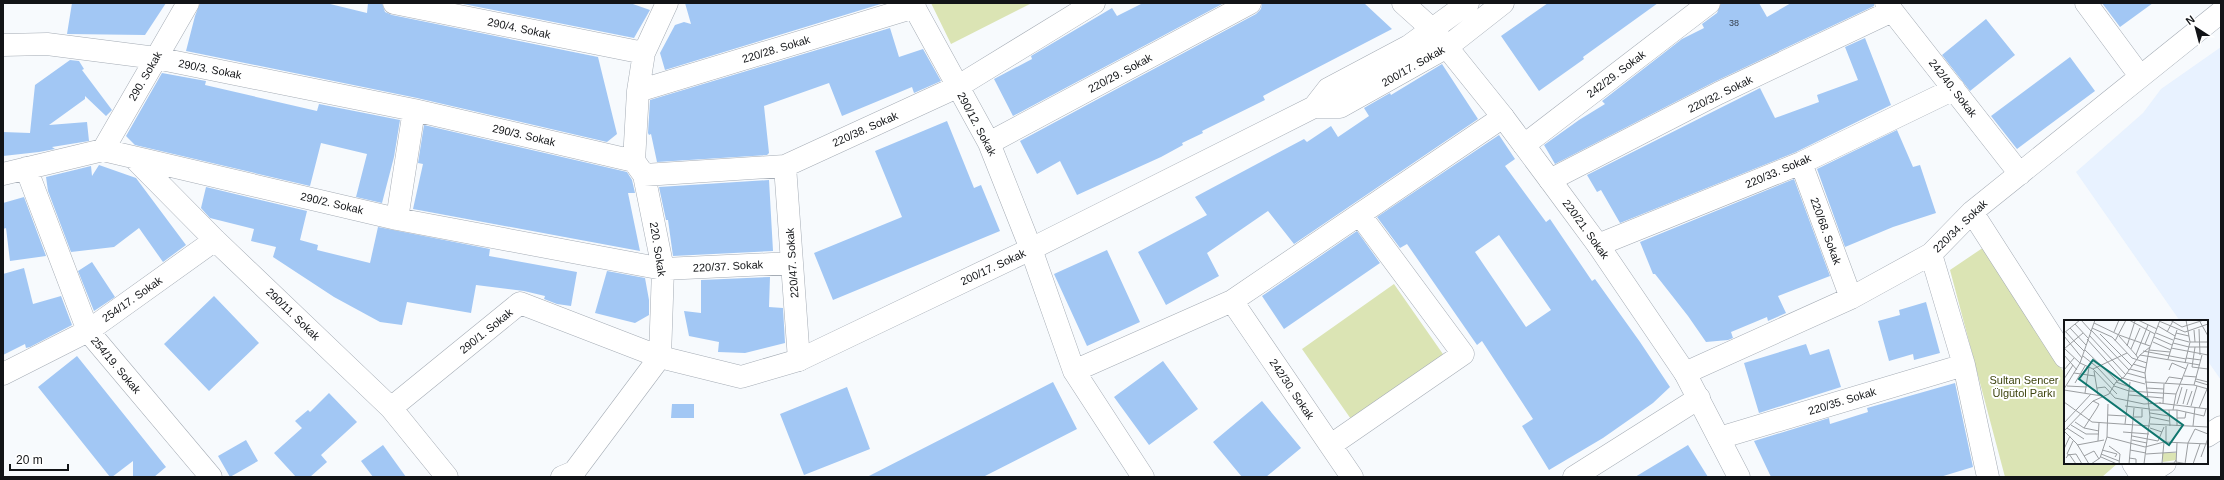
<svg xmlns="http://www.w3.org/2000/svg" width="2224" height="480" viewBox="0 0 2224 480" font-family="Arial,sans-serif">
  <rect width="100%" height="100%" fill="#f7fafd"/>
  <!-- built -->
  <path fill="#e8f2ff" d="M2221 47V380L2207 360V321H2180L2076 172 2143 113 2161 89Z"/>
  <!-- green -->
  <path fill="#dbe4b4" d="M931 3H1032L951 44Z
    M1987 245 2065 374V463H2118L2102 477H2005L1950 270Z
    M1394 284 1445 357 1353 422 1302 349Z"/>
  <!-- building -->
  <path fill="#a2c7f4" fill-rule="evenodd" d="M72 3H166L145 35 67 34Z
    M200 3H326L367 13 368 3H382L385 12 392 15 598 57 617 134 607 142 417 98 186 51 195 16Z
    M458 3H630L650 10 634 38Z
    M685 3H884L665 70 660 53 675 25 684 22 691 24Z
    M1143 3H1224L1013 116 994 79 1032 59 1031 56 1112 8 1117 16Z
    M1262 3H1364L1392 29 1263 96 1265 100 1202 131 1203 133 1182 143 1183 145 1161 157 1077 195 1060 161 1037 174 1020 141 1256 14 1261 9Z
    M1548 3H1658L1583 57 1584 59 1539 91 1501 36Z
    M1721 3H1759L1767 17 1791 3H1874V6L1714 82 1555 164 1544 145 1579 120 1605 104 1602 101 1682 39 1704 28 1702 24 1717 13Z
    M2102 3H2153L2120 27Z
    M1986 19 2015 55 1970 91 1942 55Z
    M890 28 899 57 923 49 941 81 914 93 912 87 842 116 829 83 764 106 769 153 767 155 657 162 651 134 649 135 648 133 650 100Z
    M1865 38 1891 105 1796 152 1620 223 1601 190 1597 192 1587 175 1760 88 1775 118 1819 102 1817 95 1858 80 1845 47Z
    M2070 57 2095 91 2017 149 1991 116Z
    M70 60 79 61 84 69 82 70 112 110 106 116 85 96V99L49 125 87 122 89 141 52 147 55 149 39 152 3 156V132L30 133 35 85Z
    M1442 64 1478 119 1294 244 1268 211 1207 253 1219 276 1166 305 1138 252 1207 215 1195 197 1304 139 1307 142 1331 126 1338 137 1369 116 1364 108 1390 93 1391 95Z
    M162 73 206 81 205 85 317 111 319 104 400 120 394 157 382 203 356 197 367 154 321 143 310 186 135 145 126 136Z
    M947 121 974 188 981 185 1000 231 833 300 814 253 902 217 875 151Z
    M424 125 627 172 632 180 635 193H628L640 251 413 209 423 164 418 163Z
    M1897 130 1913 167 1920 165 1936 213 1893 227 1845 247 1817 169Z
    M1499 135 1515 159 1505 166 1546 222 1550 219 1592 281 1595 279 1640 342 1670 387 1653 403 1603 438 1549 470 1522 426 1533 419 1482 341 1477 345 1407 244 1400 248 1377 217ZM1499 235 1551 310 1526 327 1475 252Z
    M99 165 136 178 186 245 163 262 139 228 114 247 71 252 48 191 46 177 91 166 92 176Z
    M1794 179 1830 276 1778 296 1786 313 1768 321 1767 317 1731 332 1733 338 1728 340 1706 342 1688 316 1655 274H1653L1640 242Z
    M769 180 773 251 673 256 668 220H666L659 187Z
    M206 187 307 211 300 240 318 245 317 250 370 263 378 227 490 249 489 256 577 272 571 306 557 304 544 299 545 296 524 291 476 285 471 313 407 302 402 325 380 322 334 297 273 257 276 247 251 241 254 229 210 218 201 208Z
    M24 197 46 256 10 261 6 228 3 229V203Z
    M1357 231 1380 263 1284 329 1262 296Z
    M1107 250 1140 322 1087 346 1054 274Z
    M92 262 115 297 94 311 78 271Z
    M24 268 33 304 61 296 72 325 30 347 26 348 25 344 3 355V274Z
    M607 271 645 278 649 300V315L635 323 595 313Z
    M770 277 769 307 783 308 785 343 745 353 718 352 719 342 689 336 684 311 701 313V280Z
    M214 296 259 343 209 391 164 344Z
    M1926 302 1940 353 1914 360 1913 354 1889 361 1878 321 1900 315 1899 310Z
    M1806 344 1810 355 1829 349 1841 387 1759 413 1744 363Z
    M77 356 166 467 154 477H133V461L112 477H110L38 387Z
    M1163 361 1198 409 1149 445 1114 397Z
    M1053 382 1077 429 983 477H867Z
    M1955 383 1973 467 1940 477H1771L1754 441 1829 418 1830 424 1868 412 1867 408Z
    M847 387 870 449 804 475 780 414Z
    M329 393 357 422 321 455 327 462 310 477H296L274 453 302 428 295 421 308 410 310 412Z
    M1262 401 1301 448 1266 477H1242L1213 442Z
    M672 404H694V418H671Z
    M246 440 258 461 230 477 218 456Z
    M383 445 406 477H373L361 461Z
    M1688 445 1708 477H1635Z"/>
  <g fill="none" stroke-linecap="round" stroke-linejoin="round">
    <!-- minor casing -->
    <g stroke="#a5acb5" stroke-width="23">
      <path id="minor" d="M394 3 644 53
        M912 3 989 143 1031 249 1074 371 1143 477
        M1403 3 1433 30
        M1886 3 2020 174
        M2086 3 2140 76
        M3 45 47 44 156 58 414 110 634 161
        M638 91 915 7
        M989 143 1250 3
        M1524 145 1709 3
        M103 150 188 3
        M133 157 215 240 391 408 447 477
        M1801 163 1851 298
        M785 166 799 360
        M26 168 88 331 211 477
        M3 174 103 150 397 219 663 269 792 263
        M644 175 785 166 957 87 1094 3
        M1550 180 1719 93 1892 11
        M1972 212 2065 357
        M397 219 414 110
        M1598 245 1801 163 1954 89
        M1931 254 1964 365 1988 477
        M1232 301 1352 477
        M1074 371 1232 301 1503 117
        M1685 373 1851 298 1931 254 1972 212 2221 12
        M3 374 88 331 215 240
        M391 408 520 303 660 357 663 269 644 175 634 161 638 91 644 53 667 3
        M1719 438 1964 365
        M1331 445 1463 354 1360 215
        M2133 463 2142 477
        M1574 477 1699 398"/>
    </g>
    <!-- tertiary casing -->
    <g stroke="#a5acb5" stroke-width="23">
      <path id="tertiary" d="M1433 30 1503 117 1550 180 1598 245 1685 373 1739 477
        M1314 107H1340L1447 47 1503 3
        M2207 436 2221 427
        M562 477 574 472 660 357 741 377 799 360 1031 249 1314 107 1328 89 1409 46 1468 3
        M2143 477 2165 463"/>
    </g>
    <!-- minor -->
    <use href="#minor" stroke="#fff" stroke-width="22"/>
    <!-- tertiary -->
    <use href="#tertiary" stroke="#fff" stroke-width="22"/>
  </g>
  <g text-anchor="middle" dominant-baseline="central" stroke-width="4" stroke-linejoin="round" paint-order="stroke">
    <!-- number labels -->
    <g font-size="9" fill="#36414e">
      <text x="1734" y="23">38</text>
    </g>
    <!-- street labels -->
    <g font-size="11" fill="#121417" stroke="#fff">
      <text transform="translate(519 28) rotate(12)">290/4. Sokak</text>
      <text transform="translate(776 49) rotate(-17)">220/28. Sokak</text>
      <text transform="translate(1413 66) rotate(-30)">200/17. Sokak</text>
      <text transform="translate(210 69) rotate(11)">290/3. Sokak</text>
      <text transform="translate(1120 73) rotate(-28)">220/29. Sokak</text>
      <text transform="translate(1616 74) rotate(-37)">242/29. Sokak</text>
      <text transform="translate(145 76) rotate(-60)">290. Sokak</text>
      <text transform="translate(1953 88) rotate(52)">242/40. Sokak</text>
      <text transform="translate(1720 94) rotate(-26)">220/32. Sokak</text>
      <text transform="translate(977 124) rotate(62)">290/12. Sokak</text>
      <text transform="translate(865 129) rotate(-24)">220/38. Sokak</text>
      <text transform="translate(524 135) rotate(13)">290/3. Sokak</text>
      <text transform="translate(1778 171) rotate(-23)">220/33. Sokak</text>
      <text transform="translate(332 203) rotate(13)">290/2. Sokak</text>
      <text transform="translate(1960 226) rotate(-44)">220/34. Sokak</text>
      <text transform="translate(1586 229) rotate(54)">220/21. Sokak</text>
      <text transform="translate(1826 231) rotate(70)">220/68. Sokak</text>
      <text transform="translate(658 249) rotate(81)">220. Sokak</text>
      <text transform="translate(792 263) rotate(-94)">220/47. Sokak</text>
      <text transform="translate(728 266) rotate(-3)">220/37. Sokak</text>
      <text transform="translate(993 267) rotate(-25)">200/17. Sokak</text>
      <text transform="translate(132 299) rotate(-35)">254/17. Sokak</text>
      <text transform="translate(293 314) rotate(44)">290/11. Sokak</text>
      <text transform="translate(486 331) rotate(-39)">290/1. Sokak</text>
      <text transform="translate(116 365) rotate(50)">254/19. Sokak</text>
      <text transform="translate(1292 389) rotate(56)">242/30. Sokak</text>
      <text transform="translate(1842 401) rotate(-17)">220/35. Sokak</text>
    </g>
    <!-- park labels -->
    <g font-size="11" fill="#3d440e" stroke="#fff">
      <text x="2024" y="380">Sultan Sencer<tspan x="2024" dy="13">Ülgütol Parkı</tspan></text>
    </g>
  </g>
  <!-- overview -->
  <g transform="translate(2064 320)">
    <rect width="144" height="144" fill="#f7fafd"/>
    <path d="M98 133H112V140L99 142Z" fill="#dbe4b4"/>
    <path fill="none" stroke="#9b9ea1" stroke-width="1" d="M17 0 27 11M65 0 91 14M74 0 93 9M106 0 118 7 140 0M135 0 144 16M95 1 121 12 144 4M30 3 55 15M11 4 24 18M94 6 111 16M6 8 22 25M28 8 48 17 68 38 83 43M135 9 136 35M27 10 65 50M130 10 131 22M2 12 10 21M50 12 55 0M103 12 109 1M0 13 16 0M92 13 109 20M112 13 125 16M36 14 68 46M25 15 62 55M55 15 86 26M0 16 18 38M55 16 72 35M90 17 108 25M110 18 125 22M23 19 58 58 81 64M10 21 20 31M51 21 62 0M89 22 107 30M126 22H144M109 23 125 27H144M81 24 86 12M63 26 71 1M131 27 128 47 144 49M107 28 144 35M0 29 19 13M1 29 16 43 29 49 53 74M67 29 76 8M21 30 53 61M85 30 106 32M79 31 122 39M0 35 13 50M76 35 136 45M19 36 33 47 50 65M74 38 72 35 84 5M122 38 137 40M104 39 113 10M121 43 126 22 122 0M69 44 82 48M29 49 63 33M66 49 81 53M0 50 10 38M105 50 108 43 122 49M30 51 34 75M10 53 31 56M63 53 81 58M120 56 133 57M0 59 9 45M132 59 144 62M131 61 144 65M52 62 66 67M81 62 130 65 144 69M11 63 21 46M101 64 105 57 119 59M130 65 138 35M3 66 23 67M50 66 65 71 112 74M33 68 41 67 51 78 80 84 97 83M82 68 100 69M0 69 16 43 31 0M0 70 38 76M21 73 25 47M65 75 99 78M0 82 28 102 86 106M95 83 144 89M99 83 100 64M113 84 118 67M119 84 123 69M123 85 128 71M61 86 86 89M127 86 133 66M135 88 143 69M86 90H113L140 96 142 89M105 90 106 106M109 90 112 74 124 44M113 90V106M86 93 105 96M44 95 61 96M70 97H78V89M86 97 105 101M113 98H121L122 92M11 102 20 108 33 88 35 84 29 81M0 103 27 74M61 104 66 62M86 104 144 107M7 105 22 114M129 106 131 87M3 108 20 119M20 108 35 111M86 108 98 112M131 109 144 114M0 111 29 81 45 74 52 62 60 57 76 35 86 27M0 111 13 124 25 144M59 112 85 114M22 114H35M68 116 94 121M43 117 81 127 100 122 144 124M68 120 83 123M34 121 35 103M94 121 100 107M102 122V106M13 125 40 120M45 126 56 134 55 144M0 129 6 116M38 130 53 134 51 137M66 130 82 133M3 134 9 121M37 134 55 141M82 134 113 132M3 135 12 134 18 144M20 136 30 131 35 139M37 137 53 144M137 137 144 118M2 138 5 134 12 144M65 138 72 139V144M112 142 124 144M98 143 100 122M27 144 36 138 43 117 44 84M64 144 110 143 112 140M65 144 70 88M80 144 86 97 81 53 85 30 96 0M112 144 113 123M121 144 124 123 131 109M129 144 136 124"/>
    <path fill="#0f766e" fill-opacity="0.15" stroke="#0f766e" stroke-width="2" d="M29 40 119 105 105 125 15 59Z"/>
    <rect width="144" height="144" fill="none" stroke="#121417" stroke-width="2"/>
  </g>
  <!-- border -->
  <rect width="2224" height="480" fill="none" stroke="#121417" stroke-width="8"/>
  <!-- north arrow -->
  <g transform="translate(2196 28) rotate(324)" stroke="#ffffff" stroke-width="3" paint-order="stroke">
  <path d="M0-3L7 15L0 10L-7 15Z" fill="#121417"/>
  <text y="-6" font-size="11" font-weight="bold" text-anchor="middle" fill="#121417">N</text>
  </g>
  <!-- scale -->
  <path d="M10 464v6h58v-6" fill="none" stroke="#121417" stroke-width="2"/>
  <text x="16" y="464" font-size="12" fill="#121417" stroke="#ffffff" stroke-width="3" paint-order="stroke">20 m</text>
</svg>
